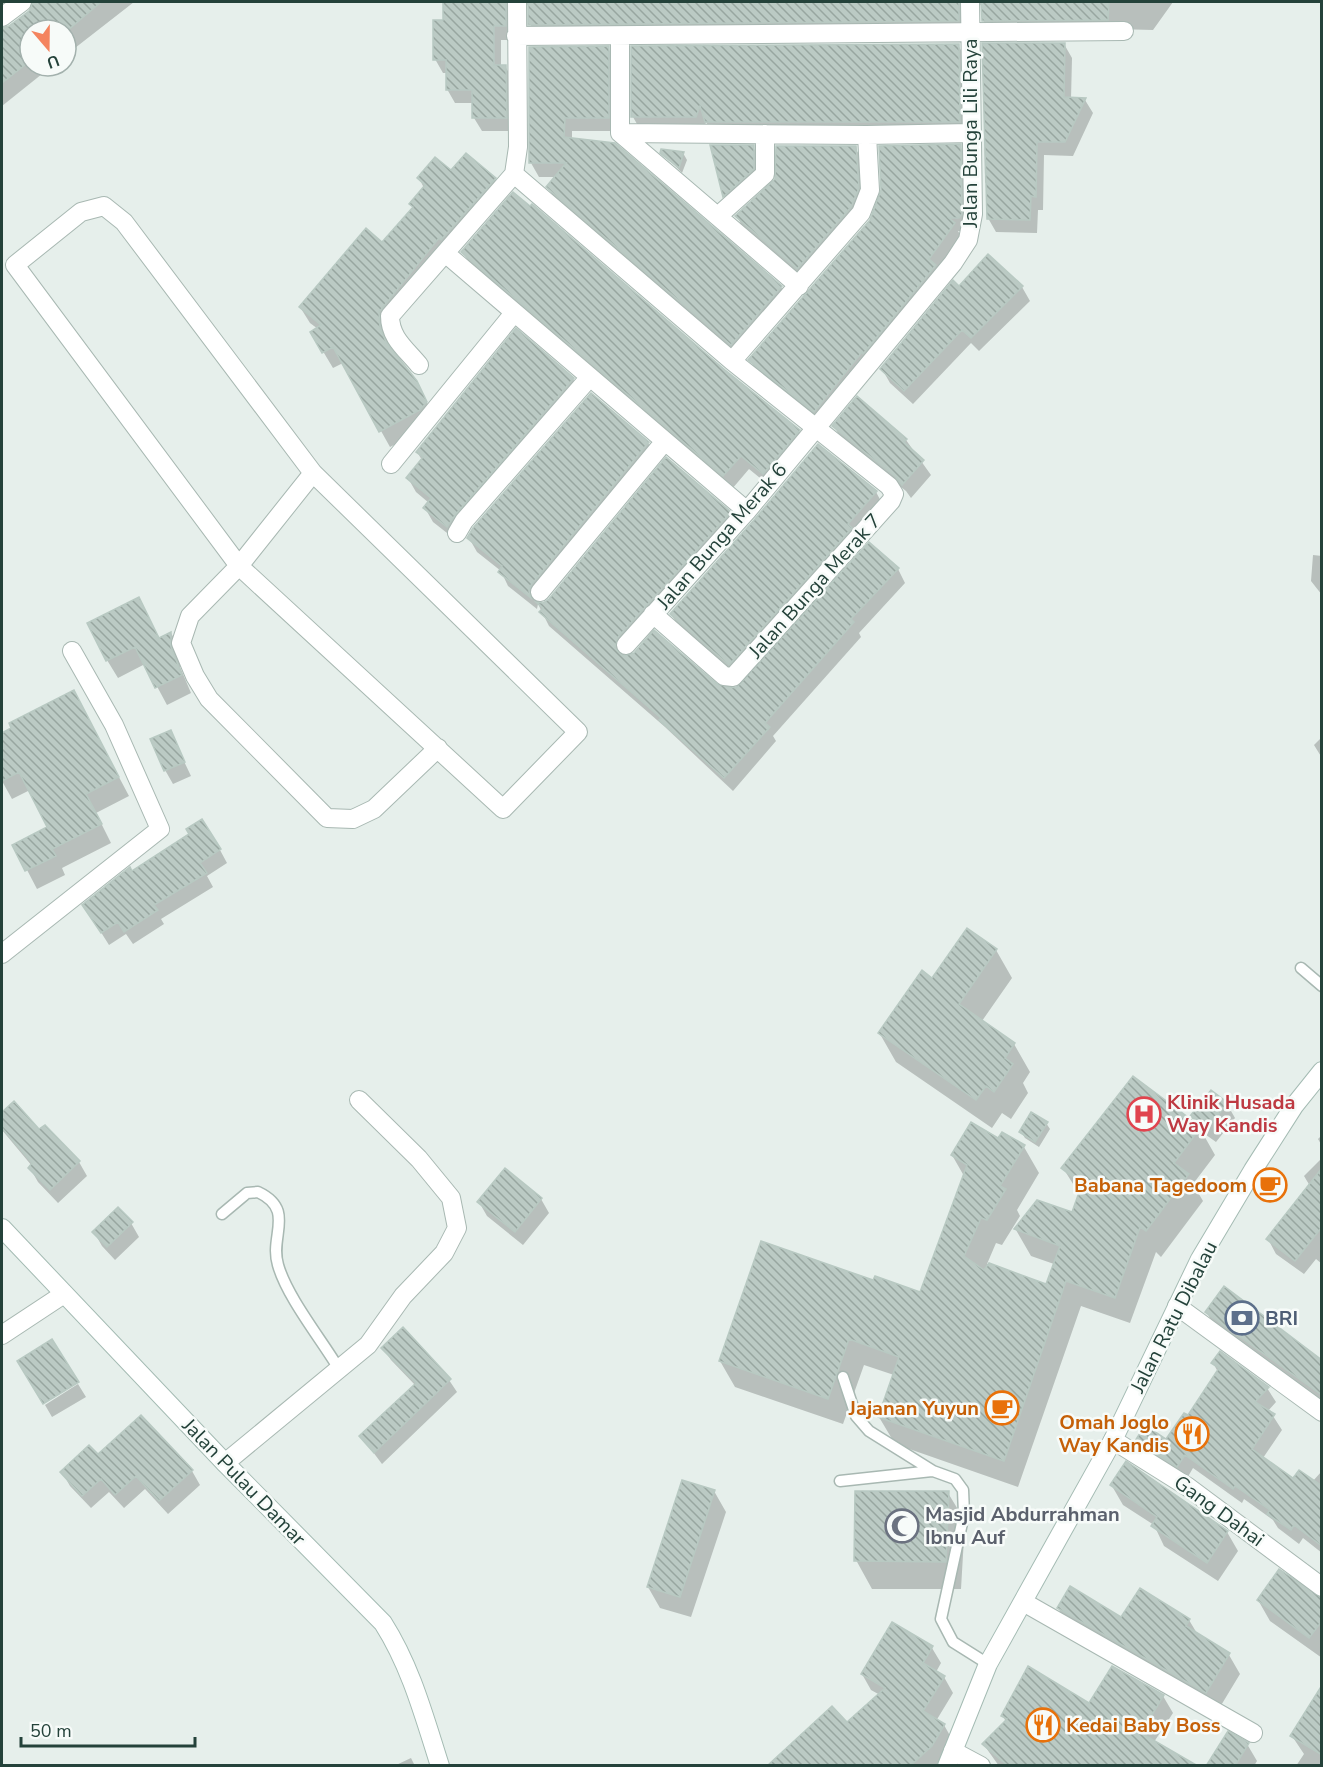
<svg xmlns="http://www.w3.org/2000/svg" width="1323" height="1767" viewBox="0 0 1323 1767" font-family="'Nunito Sans',sans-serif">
  <defs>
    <pattern id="building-back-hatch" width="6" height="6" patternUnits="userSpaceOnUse" patternTransform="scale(1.5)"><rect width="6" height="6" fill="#bbcac4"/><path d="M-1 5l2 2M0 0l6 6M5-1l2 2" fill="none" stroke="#98a6a0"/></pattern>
  </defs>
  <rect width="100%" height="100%" fill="#e6efeb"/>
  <!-- shadow -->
  <path fill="#0003" d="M2 2H134L66 55V30H30V66H52L2 106V29L4 30 30 12 32 6 2 27Z
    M445 2H1173L1153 30 1115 29 991 34 983 20 982 6 979 4 967 11 966 35 538 38 530 24 529 6 525 4 513 40H501V66H505L513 80 514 131H482L474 118V103H455L447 89V73H443L435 59 445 21Z
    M1064 44 1072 58 1071 99 1085 100 1093 113 1073 156 1044 155 1043 210H1038L1037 233 996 232 988 218 989 188 985 182 983 45Z
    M958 45 966 59 967 135 714 136 706 122 704 130 641 131 633 117Z
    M608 48 616 62V131H572V140L614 145 781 287 789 301 739 358 556 201 548 187 557 177H539L531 163Z
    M712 146 753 147 761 161V183L732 209 724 196Z
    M960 146 968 160 967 231H958L962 238 823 425 758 374 750 360 871 221Z
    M855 148 864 162 859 221 805 282 744 230 737 216Z
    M662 152 683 153 687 160 682 173Z
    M452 172 495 179 504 195 387 329 391 351 425 399 436 419 430 426 390 447 343 363 333 368 312 333 318 329 310 323 300 307 382 244 413 208 411 204 424 188 419 178Z
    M463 252 724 371 799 431 807 444 771 487 749 469 732 489 471 266Z
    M1022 287 1030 301 979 351 971 343 913 404 890 383 882 369 959 288Z
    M573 379 581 393 456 540 433 522 425 508 429 503 416 492 408 478 422 460 417 452Z
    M591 395 648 443 656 457 539 599 537 609 508 586 501 571 477 552 469 538Z
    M858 398 906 440 931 475 911 498 906 491 842 440 834 426Z
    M876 492 883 505 737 678 679 627 671 614Z
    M730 513 738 527 625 652 624 657 716 686 737 689 898 569 905 583 859 633 861 637 773 736 776 741 733 791 665 727 549 626 538 604H544Z
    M1313 555 1322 556V595L1311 581Z
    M148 617 160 639 171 633 181 651 180 667 191 693 167 705 145 664 118 678 107 660Z
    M84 711 129 796 96 813 111 843 62 868 65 875 37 889 14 845 49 828 30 790 12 799 2 781V735L13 729Z
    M170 732 191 776 173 784 165 770Z
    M1322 737V758L1314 745Z
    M220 850 227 863 207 876 213 887 161 919 164 924 133 944 126 934 109 945 92 918 132 873Z
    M996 950 1012 978 982 1021 1014 1044 1030 1072 1023 1083 1028 1093 1011 1119 1002 1113 992 1128 896 1062 880 1034 933 980Z
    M14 1103 39 1132 79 1162 87 1176 58 1203 38 1182 30 1168 32 1166 2 1130V1114Z
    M1227 1104 1235 1118 1216 1142 1202 1132 1215 1155 1193 1184 1203 1201 1161 1257 1156 1252 1130 1323 1081 1306 1018 1487 895 1444 879 1417 894 1375 864 1365 843 1424 735 1387 720 1361 874 1282 921 1294 964 1176 952 1155 999 1140 1024 1147 1039 1173 1017 1210 1020 1216 1002 1245 996 1243 987 1264 1047 1285 1054 1264 1031 1256 1016 1230 1073 1214 1080 1195 1063 1168 1198 1127 1192 1117Z
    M1046 1123 1050 1129 1039 1147 1025 1138 1021 1132Z
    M1322 1135V1146L1318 1139Z
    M1322 1158V1264L1316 1259 1304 1274 1276 1254 1268 1239 1310 1186 1304 1176Z
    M541 1199 549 1213 523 1245 487 1216 479 1202Z
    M131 1223 139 1237 115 1260 102 1246 94 1232Z
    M1207 1313 1322 1362V1401L1215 1327Z
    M383 1348 449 1380 457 1392 382 1464 361 1436 416 1386 391 1360Z
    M1213 1363 1267 1388 1276 1402 1267 1412 1273 1416 1282 1430 1263 1458 1293 1480 1312 1482 1322 1471V1553L1303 1538 1299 1544 1278 1528 1273 1520 1244 1499 1242 1503 1193 1468 1186 1480 1145 1455 1137 1441H1167L1188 1417 1218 1372Z
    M78 1384 86 1397 52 1417 45 1405Z
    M141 1417 192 1471 200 1485 168 1514 145 1489 124 1508 109 1492 91 1508 70 1486 62 1472 98 1456Z
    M1112 1486 1227 1532 1238 1551 1218 1581 1164 1546 1154 1525 1123 1505Z
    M714 1491 726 1512 691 1617 660 1608 648 1587Z
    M948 1493 965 1521 961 1589H872L856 1560Z
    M1258 1600H1322V1658L1270 1621Z
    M1058 1608 1122 1619 1189 1620 1198 1635 1229 1655 1240 1674 1217 1712 1070 1628Z
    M932 1648 941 1663 936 1672 944 1677 953 1693 936 1721 944 1725 953 1741 936 1766H768L847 1724 880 1695 871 1690 862 1674Z
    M1163 1696 1173 1713 1154 1742 1195 1766H999L984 1745 1006 1722 1003 1716Z
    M1322 1712V1766H1296L1304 1754 1292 1736Z
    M1247 1744 1257 1761 1254 1766H1208Z
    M411 1758 415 1766H394Z"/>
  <!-- building -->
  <path fill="url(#building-back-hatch)" stroke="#b8c9c2" stroke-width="1.5" d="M33 2H101L68 30H30V61L2 83V28L9 26 29 11Z
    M443 2H506V26H494V65H506L507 118H472V90H446V60H433V20H443Z
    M528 2H959V21L528 25Z
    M981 2H1109L1108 20 982 21Z
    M982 43H1065L1064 97 1086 98 1065 142H1037L1036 197 1031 196 1030 220 987 219Z
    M959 44 960 122H705L700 106 696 117H631V46Z
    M609 46V118H565L564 137 615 143 782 286 731 345 546 187 566 163H529V47Z
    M961 144 962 214 959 218H949L955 223 929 259 936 265 863 354 862 352 814 412 748 360 870 220 881 190 879 146Z
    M710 145H754V169L723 197Z
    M776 146H856L859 188 851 207 797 269 735 216 775 179Z
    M661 149 684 152 679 168 660 153Z
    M466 153 496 178 441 240 439 238 379 312 380 327 386 342 417 381 427 402 420 410 379 432 333 347 322 353 310 332 321 325 299 307 366 228 382 242 413 207 409 204 425 185 417 178 435 157 451 170Z
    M513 192 530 206 532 204 725 370 800 430 763 474 741 456 723 476 461 252Z
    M988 254 1023 286 971 338 962 330 904 391 880 369 953 280 959 286Z
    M516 328 574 378 456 514 447 527 423 508 431 498 406 478 423 457 416 452Z
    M591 393 649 442 531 585 529 591 531 598 498 572 502 566 467 538 473 528Z
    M857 396 907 439 904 442 924 460 902 485 896 477 832 426Z
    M818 444 877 491 848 524 852 528 729 665 670 614 755 519Z
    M666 457 731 512 618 637 615 648 623 656 634 653 654 630 717 684 736 688 869 542 899 568 851 619 854 622 765 723 770 727 724 778 659 720 661 718 539 612 543 608 536 602 543 603 549 599Z
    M139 597 159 638 171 632V647L182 675 155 688 135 647 106 661 87 623Z
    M74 690 119 777 86 794 102 824 52 849 56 856 25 871 12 845 47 827 19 772 2 781V733L11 728 9 723Z
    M171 730 185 762 164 771 150 739Z
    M202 819 221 849 200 863 207 873 154 905 158 910 124 932 118 922 101 933 82 905 130 867 132 871 189 834 186 829Z
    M967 928 997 949 959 1004 1015 1043 1005 1058 1013 1064 994 1092 986 1086 976 1100 878 1033 922 970 932 978Z
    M1133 1076 1201 1127 1174 1163 1189 1174 1146 1231 1140 1227 1115 1298 1066 1281 1004 1461 878 1417 899 1357 849 1339 828 1399 719 1361 761 1241 873 1280 875 1276 920 1292 967 1165 951 1155 971 1122 998 1138 1002 1132 1025 1145 1000 1186 1006 1189 987 1220 981 1218 964 1256 984 1270 989 1263 1046 1284 1060 1246 1014 1229 1037 1200 1072 1212 1082 1184 1061 1168Z
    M1211 1090 1228 1103 1207 1129 1190 1116Z
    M14 1101 39 1129 45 1125 80 1161 50 1190 28 1168 32 1163 2 1128V1112Z
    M1031 1112 1048 1122 1035 1142 1019 1132Z
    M505 1168 542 1198 515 1232 477 1202Z
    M1322 1168V1227L1295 1261 1266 1239Z
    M118 1207 133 1222 107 1247 92 1232Z
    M1224 1286 1322 1360V1395L1205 1312Z
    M403 1327 451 1379 374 1453 359 1436 416 1383 381 1348Z
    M52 1339 79 1382 43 1404 17 1361Z
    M1220 1351 1269 1387 1255 1402 1275 1414 1252 1449 1293 1478 1299 1470 1322 1486V1546L1294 1525 1291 1530 1267 1514 1270 1510 1235 1486 1233 1489 1185 1455 1177 1467 1135 1441 1145 1425 1166 1439 1184 1413 1188 1415 1219 1368 1211 1363Z
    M141 1415 193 1470 159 1501 136 1476 115 1495 101 1479 82 1496 60 1472 89 1445 98 1454Z
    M1126 1461 1228 1531 1207 1563 1151 1526 1157 1517 1110 1485Z
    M682 1480 715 1490 680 1597 647 1587Z
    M855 1491H949L946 1562 854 1561Z
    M1279 1569 1322 1598V1621L1309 1638 1257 1600Z
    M1070 1586 1121 1617 1140 1588 1190 1619 1186 1626 1230 1653 1206 1693 1057 1608Z
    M892 1622 933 1646 923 1663 945 1676 923 1711 945 1724 932 1746 910 1766H767L832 1706 847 1722 885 1688 861 1674Z
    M1028 1666 1089 1703 1112 1666 1164 1695 1141 1733 1198 1766H1008L982 1744 1007 1719 1001 1716Z
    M1322 1685V1755L1290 1736Z
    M1228 1731 1249 1743 1235 1766H1206Z"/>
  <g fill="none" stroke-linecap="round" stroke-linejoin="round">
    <!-- lane casing -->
    <g stroke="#a8b8b2" stroke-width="13">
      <path id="lane" d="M1301 968 1322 986
        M222 1214 247 1193 258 1192C296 1210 269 1236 278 1265 287 1297 321 1339 339 1369
        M843 1377 856 1416 869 1431 933 1471 955 1479 963 1490 964 1514 941 1619 953 1642 988 1664
        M840 1481 932 1471"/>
    </g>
    <!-- street casing -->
    <g stroke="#a8b8b2" stroke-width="20">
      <path id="street" d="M2 17 22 2
        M516 36 1124 31
        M620 36V133L799 286
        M620 133 867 135 971 133
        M514 174 732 361 889 486 894 494 891 501 733 677 724 676 653 614
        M104 206 124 222 313 473 578 732 503 809 239 566 15 265 81 212Z
        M718 216 765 174V134
        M445 253 747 511
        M732 361 861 213 870 190 867 135
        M419 365C406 349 390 338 390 316L514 174 518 147 517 2
        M391 464 514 313
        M313 473 239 566 190 616 181 643 195 676 209 699 327 818 353 819 374 809 438 748
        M457 533 464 521 590 377
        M540 592 665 441
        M626 645 747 511 953 263 968 240 973 214 970 2
        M2 954 160 829 114 725 72 651
        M1177 1306 1322 1412
        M2 1335 64 1294
        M1113 1440 1188 1487 1322 1587
        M225 1463 368 1345 403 1296 444 1253 457 1228 451 1198 419 1159 359 1100
        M1025 1603 1253 1733
        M953 1751 981 1766"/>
    </g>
    <!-- secondary casing -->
    <g stroke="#a4bbb3" stroke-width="20">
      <path id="secondary" d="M2 1228 225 1463 383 1623C411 1667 424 1716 440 1766
        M947 1766 988 1664 1113 1440 1200 1259 1253 1170 1294 1106 1322 1071"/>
    </g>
    <!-- lane -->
    <use href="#lane" stroke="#fff" stroke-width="10"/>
    <!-- street -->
    <use href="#street" stroke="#fff" stroke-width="18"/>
    <!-- secondary -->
    <use href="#secondary" stroke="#fff" stroke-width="18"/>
  </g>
  <!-- icons -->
  <defs>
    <g id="hospital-ring" transform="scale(1.725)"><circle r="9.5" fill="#f7fbf9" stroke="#e0444e" stroke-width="1.5"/><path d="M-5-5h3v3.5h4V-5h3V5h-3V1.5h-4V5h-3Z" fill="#e0444e"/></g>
    <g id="cafe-ring" transform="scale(1.725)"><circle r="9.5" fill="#f7fbf9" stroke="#e8710a" stroke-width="1.5"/><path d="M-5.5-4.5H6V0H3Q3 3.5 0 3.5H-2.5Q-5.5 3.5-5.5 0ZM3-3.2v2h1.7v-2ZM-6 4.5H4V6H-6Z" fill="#e8710a"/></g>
    <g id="bank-ring" transform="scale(1.725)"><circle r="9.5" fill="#f7fbf9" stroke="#5c6f8a" stroke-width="1.5"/><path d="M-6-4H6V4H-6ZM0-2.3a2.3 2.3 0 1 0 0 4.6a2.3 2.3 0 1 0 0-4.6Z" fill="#5c6f8a"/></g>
    <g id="restaurant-ring" transform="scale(1.725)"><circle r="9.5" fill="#f7fbf9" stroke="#e8710a" stroke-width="1.5"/><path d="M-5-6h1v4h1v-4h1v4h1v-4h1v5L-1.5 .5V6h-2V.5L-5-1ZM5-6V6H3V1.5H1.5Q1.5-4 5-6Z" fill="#e8710a"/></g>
    <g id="mosque-ring" transform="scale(1.725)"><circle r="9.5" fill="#f7fbf9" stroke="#6b7280" stroke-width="1.5"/><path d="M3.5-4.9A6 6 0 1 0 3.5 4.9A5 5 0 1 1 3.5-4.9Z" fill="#6b7280"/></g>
  </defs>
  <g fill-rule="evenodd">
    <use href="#hospital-ring" x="1144" y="1114"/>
    <use href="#cafe-ring" x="1270" y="1185"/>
    <use href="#bank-ring" x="1242" y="1318"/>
    <use href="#cafe-ring" x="1002" y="1408"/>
    <use href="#restaurant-ring" x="1192" y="1434"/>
    <use href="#mosque-ring" x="902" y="1526"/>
    <use href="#restaurant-ring" x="1043" y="1725"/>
  </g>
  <g text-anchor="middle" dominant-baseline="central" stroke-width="5" stroke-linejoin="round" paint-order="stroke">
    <!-- street labels -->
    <g font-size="20" fill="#24423a" stroke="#f7fbf9">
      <text transform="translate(970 133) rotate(-90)">Jalan Bunga Lili Raya</text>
      <text transform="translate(722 536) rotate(-49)">Jalan Bunga Merak 6</text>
      <text transform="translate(815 586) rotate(-48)">Jalan Bunga Merak 7</text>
      <text transform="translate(1174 1317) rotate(-63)">Jalan Ratu Dibalau</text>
      <text transform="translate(244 1482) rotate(46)">Jalan Pulau Damar</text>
      <text transform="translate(1219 1511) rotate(36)">Gang Dahai</text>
    </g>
    <!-- health labels -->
    <g font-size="20" font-weight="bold" fill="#be3a42" stroke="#f7fbf9" text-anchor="start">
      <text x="1167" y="1102">Klinik Husada<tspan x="1167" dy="23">Way Kandis</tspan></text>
    </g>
    <!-- food labels -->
    <g font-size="20" font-weight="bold" fill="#c56008" stroke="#f7fbf9" text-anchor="end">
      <text x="1247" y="1185">Babana Tagedoom</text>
      <text x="979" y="1408">Jajanan Yuyun</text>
      <text x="1169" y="1422">Omah Joglo<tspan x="1169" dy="23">Way Kandis</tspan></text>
      <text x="1066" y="1725" text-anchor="start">Kedai Baby Boss</text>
    </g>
    <!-- service labels -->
    <g font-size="20" font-weight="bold" fill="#4e5e75" stroke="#f7fbf9" text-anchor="start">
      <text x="1265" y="1318">BRI</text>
    </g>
    <!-- worship labels -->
    <g font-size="20" font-weight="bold" fill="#5b616d" stroke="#f7fbf9" text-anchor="start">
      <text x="925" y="1514">Masjid Abdurrahman<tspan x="925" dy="23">Ibnu Auf</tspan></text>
    </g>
  </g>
  <!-- border -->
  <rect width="1323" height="1767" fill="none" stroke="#24423a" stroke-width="6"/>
  <!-- north arrow -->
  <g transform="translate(48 48) rotate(160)"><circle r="28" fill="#f7fbf9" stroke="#a3b1ad" stroke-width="1.5"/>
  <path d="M0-4.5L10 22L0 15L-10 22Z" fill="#f4845f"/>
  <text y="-9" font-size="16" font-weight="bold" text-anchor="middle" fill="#24423a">U</text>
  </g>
  <!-- scale -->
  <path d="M21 1737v9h174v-9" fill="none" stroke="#24423a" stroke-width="3"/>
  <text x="30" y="1737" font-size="18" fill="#24423a" stroke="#f7fbf9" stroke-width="4.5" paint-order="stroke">50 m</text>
</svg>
